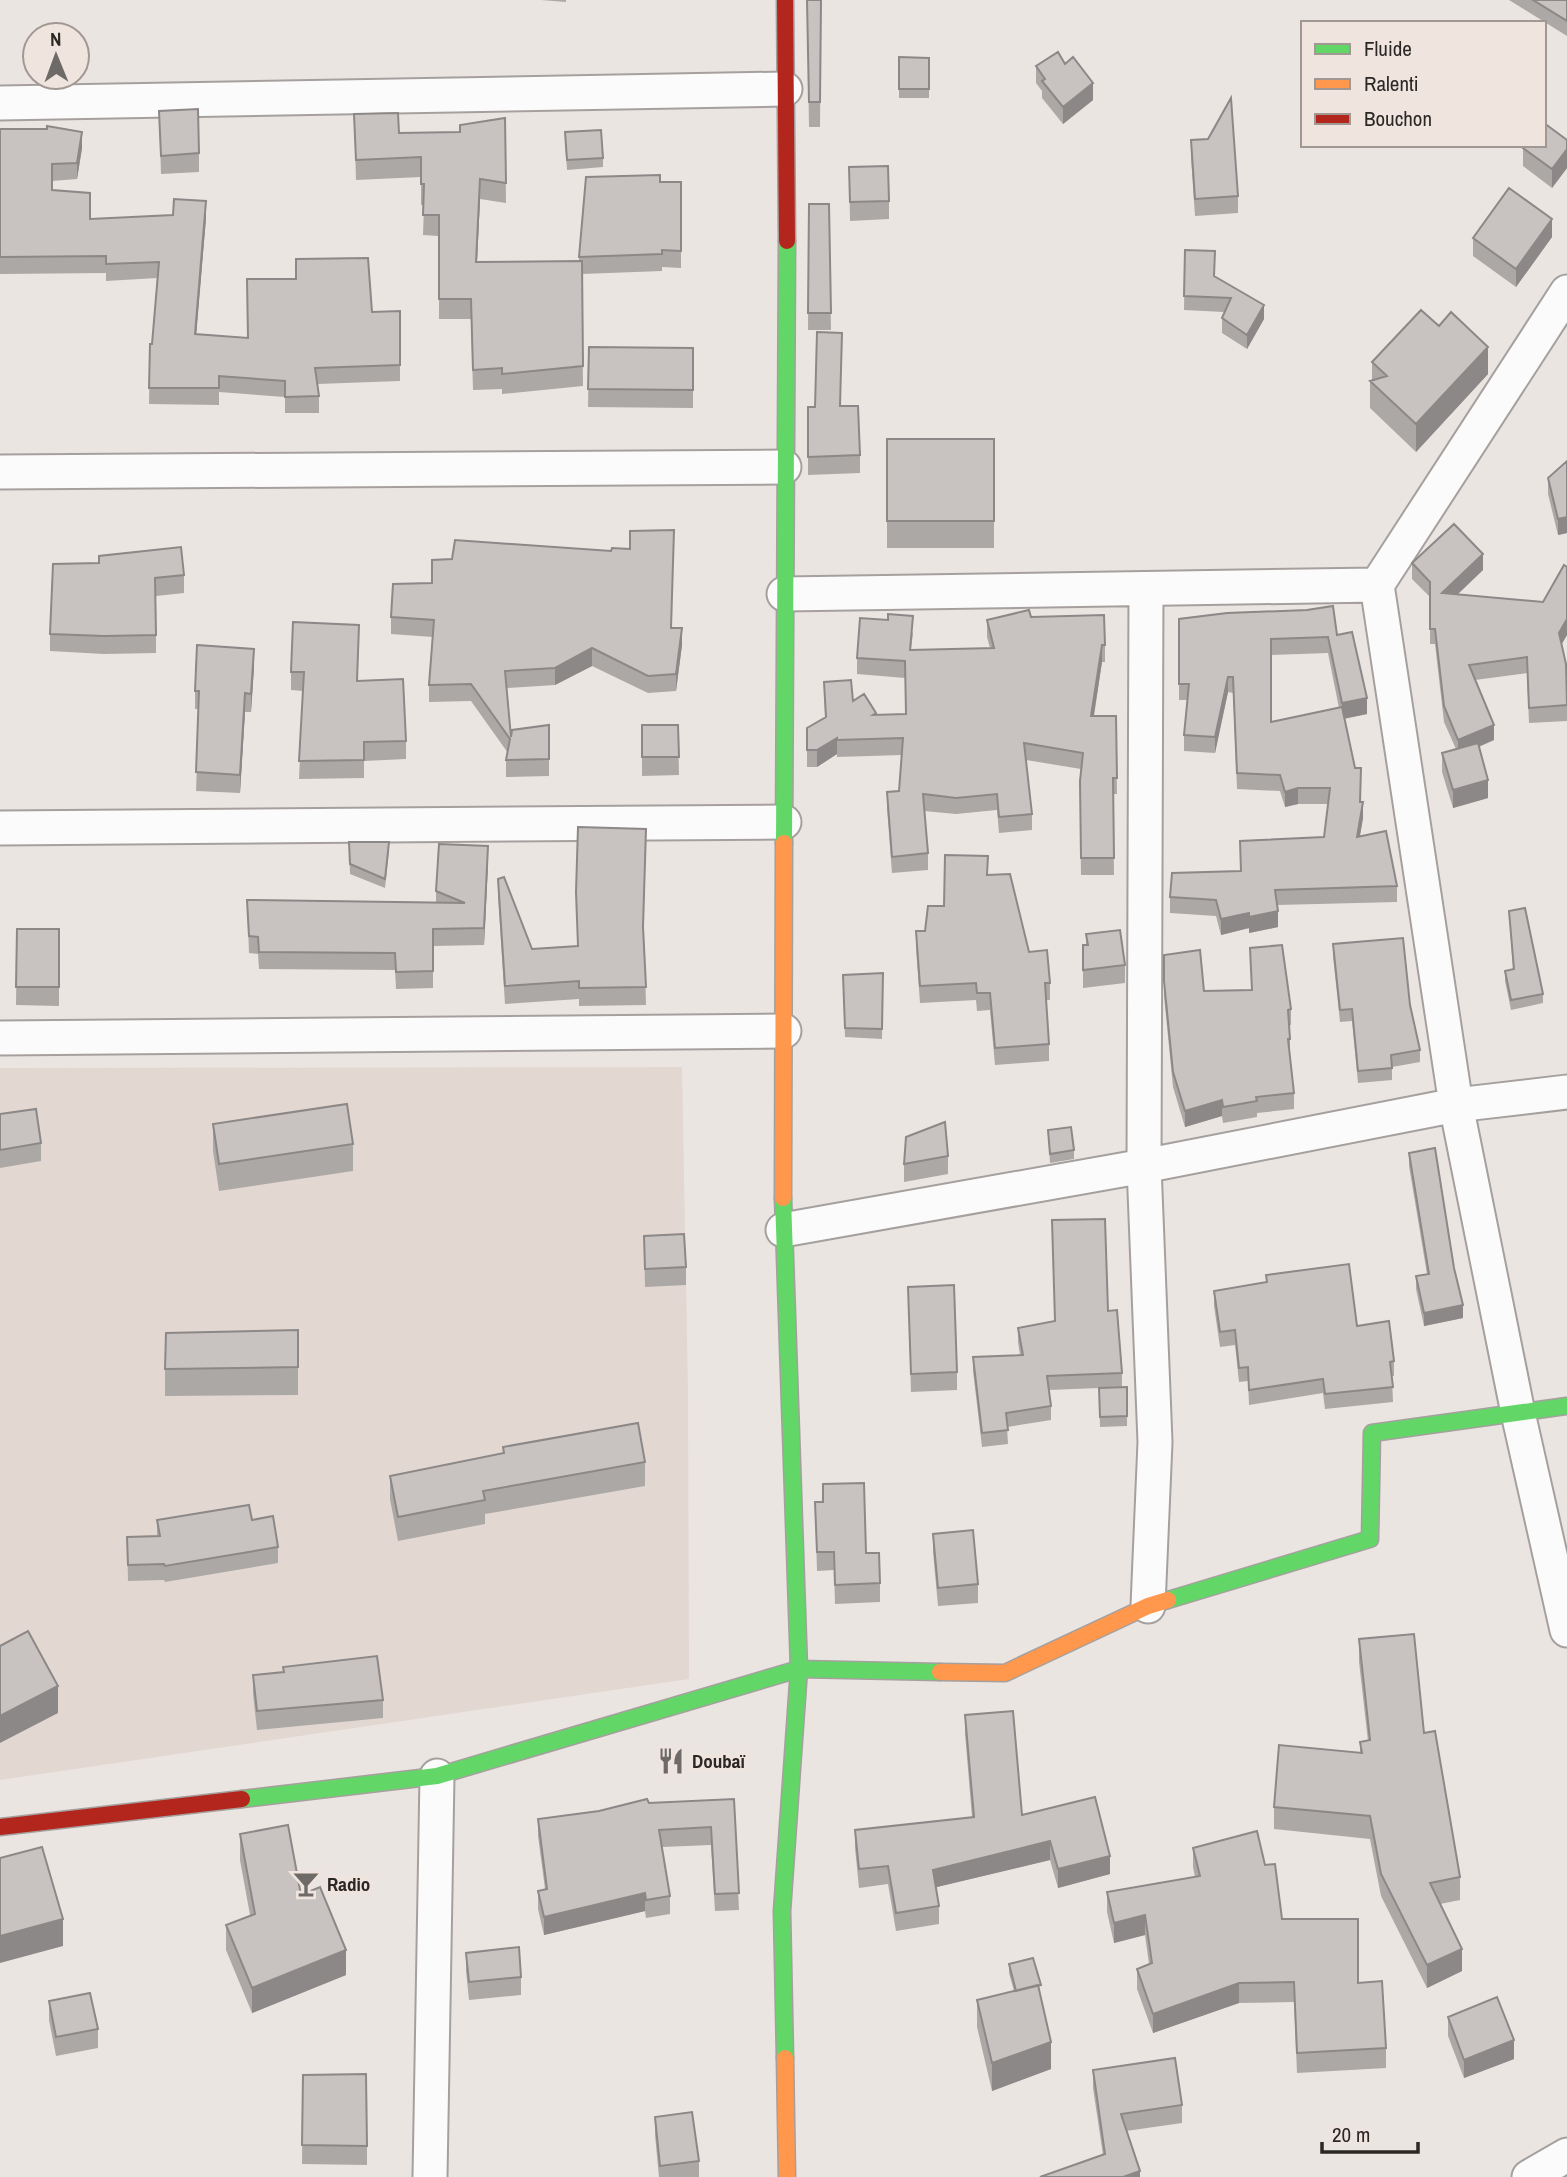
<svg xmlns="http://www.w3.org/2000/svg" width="1567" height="2177" viewBox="0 0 1567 2177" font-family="'Archivo Narrow',sans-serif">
  <rect width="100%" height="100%" fill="#ebe5e2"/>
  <!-- built -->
  <path fill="#e3d7d1" d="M682 1067 688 1390 689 1679 0 1780V1068Z"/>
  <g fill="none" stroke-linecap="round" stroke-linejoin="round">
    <!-- street casing -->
    <g stroke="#a5a09e" stroke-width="37">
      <path id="street" d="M0 103 785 89
        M0 472 784 467
        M1377 585 1567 292
        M1146 589 1144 1166 1155 1442 1148 1606
        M784 594 1377 585 1456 1105 1518 1413 1567 1630
        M0 828 784 822
        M0 1038 784 1031
        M783 1230 1144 1166 1456 1105 1567 1092
        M430 2177 437 1776
        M1529 2177 1567 2155"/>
    </g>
    <!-- fast casing -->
    <g stroke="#a5a09e" stroke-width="19">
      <path id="fast" d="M784 843 787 241
        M783 1198 799 1669 782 1911 785 2058
        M1168 1600 1370 1539 1372 1433 1567 1406
        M242 1799 437 1776 799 1669 940 1672"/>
    </g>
    <!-- slow casing -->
    <g stroke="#a5a09e" stroke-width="19">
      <path id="slow" d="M783 1198 784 843
        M940 1672 1005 1673 1148 1606 1168 1600
        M785 2058 787 2177"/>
    </g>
    <!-- jam casing -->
    <g stroke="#a5a09e" stroke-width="19">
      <path id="jam" d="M785 0 787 241
        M0 1827 242 1799"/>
    </g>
    <!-- street -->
    <use href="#street" stroke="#fcfbfb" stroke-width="33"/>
    <!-- fast -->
    <use href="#fast" stroke="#63d668" stroke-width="16"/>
    <!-- slow -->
    <use href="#slow" stroke="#ff974d" stroke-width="16"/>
    <!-- jam -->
    <use href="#jam" stroke="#b3261e" stroke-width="16"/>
  </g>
  <!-- wall -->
  <path fill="#aca8a6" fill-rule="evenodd" d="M541 0H566V2Z
    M807 0H821L820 127H809Z
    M1509 0H1567V36Z
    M899 57 929 58V98H899Z
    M1065 64 1093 100 1063 124 1042 98V91L1036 83V66Z
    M159 111 199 153V172L161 174Z
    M354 114 399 133 460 132 505 118 506 203 480 199 477 262 579 261V257L660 182H681V268L662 267V271L582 274 583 386 502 394V389L473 390 471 319H439V236L423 235 424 205H421V177L356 180Z
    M0 129 82 148 77 179 52 181V190L90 219 206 218 196 334 248 338 372 312 400 311V381L317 384 319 396V413H285V397L219 392V405L149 404 150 344H152L157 278 106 281V273L0 274Z
    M1208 139 1238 196V213L1195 216 1191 157V140Z
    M1567 140V168L1552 188 1523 166V148Z
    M565 141 603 158V167L567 170Z
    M849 167 889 201V219L850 221Z
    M809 204H829L831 330H808Z
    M1552 237 1516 287 1473 256V238Z
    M1185 250 1264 319 1247 349 1222 333V318L1224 312 1184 310Z
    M589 347 693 348V408L588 407Z
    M842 351 840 406 860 455V473L808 475V457L815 407Z
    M1372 362 1488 374 1416 452 1370 408V381H1372Z
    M887 439H994V548H887Z
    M1567 461V533L1558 535 1548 494V478Z
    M99 556 184 575V593L156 596V653L104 654 50 651V634L99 563Z
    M1412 563 1483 570 1458 594 1543 602 1567 567V635L1561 644 1567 684V721L1529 723 1527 673 1475 680 1494 740 1479 747 1488 798 1453 808 1442 772V753L1456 749 1444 722 1435 644H1430V597L1412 579Z
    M391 617 672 628 682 645 676 691 648 693 592 666 555 685 507 688 511 737 549 725V776L506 777V760L508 753 471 701 429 702V685L433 637 391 634Z
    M1031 617 1105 645V662H1102L1094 716H1116L1117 794H1113L1114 875H1081L1080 797 1081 769 1026 760 1032 814V830L999 833 997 810 956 814 924 811 928 853V870L892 873 887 808V792L899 791 902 755 837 757V754L817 767H807V728L825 717 824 682 876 715 906 714 905 678 857 674V658L888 620 913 633 911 650 990 648 987 637V620Z
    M1179 619 1337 635 1367 714 1344 719 1363 818 1360 836 1397 886V902L1277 905 1278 927 1249 933V928L1221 935 1216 916 1170 913V897L1240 871V841L1324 837 1328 804H1298L1285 807 1280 791 1237 789 1233 693 1228 692 1215 753 1184 751V735L1188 700H1179ZM1328 653 1339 708 1271 722V655Z
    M359 643 357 681 406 741V759L364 761V778L299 779 303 691 291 690V672Z
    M254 667 251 712H245L240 793 196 791 199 709H195V691Z
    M642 725H678L679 775 642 776Z
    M349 842 389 851 385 888 350 874Z
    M488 863 484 945 433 946V988L396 989 395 970 259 969 258 954 249 953 247 900 436 902V891Z
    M988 875 1029 952 1050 983V1000H1046L1049 1044V1061L995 1065 990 1010 977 1011 976 1000 920 1003 916 948V931H925L944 906Z
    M498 879 532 949 578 946 576 892 644 933 646 1005 579 1006V999L505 1004 498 896Z
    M1509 911 1543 994V1003L1511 1010 1505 981V971L1513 970Z
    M17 929H59V1006L16 1005Z
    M1086 934 1125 965V983L1083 988V945H1086Z
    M1333 944 1410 1005 1420 1050V1062L1392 1067V1080L1358 1083 1352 1021 1340 1022 1333 956Z
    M1164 955 1204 991 1291 1009V1025H1289L1290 1039V1055L1294 1093V1109L1257 1113V1117L1223 1123 1222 1116 1185 1127 1173 1087 1164 996Z
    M883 973 882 1039 845 1037 843 975Z
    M0 1114 41 1143V1161L0 1168Z
    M213 1124 353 1144V1171L219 1191 213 1151Z
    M1048 1130 1074 1150V1159L1050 1163Z
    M1409 1153 1463 1318 1424 1326 1416 1289V1276L1427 1274 1409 1166Z
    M948 1156V1174L904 1182V1164Z
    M644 1236 686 1267V1285L645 1287Z
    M1266 1275 1357 1326 1394 1361V1376H1392L1393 1402 1325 1409 1323 1393 1249 1405 1248 1381 1239 1382 1235 1345 1220 1347 1214 1306V1291L1266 1282Z
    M908 1287 957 1372V1390L911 1392Z
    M1108 1311 1122 1373V1387H1127V1426L1100 1427 1099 1388 1049 1390 1051 1406V1420L1007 1427 1008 1444 982 1447 973 1371V1357L1020 1355 1018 1342V1328Z
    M298 1330V1395L165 1396V1369Z
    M503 1447 645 1462V1486L485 1514V1524L398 1541 390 1499V1476L503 1453Z
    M815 1502 866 1553 880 1583V1602L835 1604 834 1570 817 1571Z
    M157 1520H252L278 1547V1563L165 1582 164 1580 128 1581 127 1537 157 1536Z
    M933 1534 978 1584V1603L938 1606 933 1552Z
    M1359 1639 1424 1733 1460 1877V1900L1440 1904 1462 1971 1427 1988 1381 1896 1370 1839 1274 1829V1807L1360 1753V1742L1368 1741 1359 1662Z
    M283 1667 383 1700V1718L257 1730 253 1694V1675L283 1672Z
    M965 1715 1022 1815 1110 1874 1058 1888 1050 1860 936 1887 939 1906V1924L896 1931 888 1884 859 1888 855 1848V1830L972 1817 965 1733Z
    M734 1799 739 1910 715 1911 711 1845 662 1847 670 1896V1914L646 1918 645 1911 544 1935 538 1909V1891L545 1889 538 1836V1819L599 1811 649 1803Z
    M240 1834 301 1895 346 1975 252 2013 226 1950V1925L250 1915 240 1860Z
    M1193 1848 1265 1865 1282 1919 1358 1983 1386 2048V2068L1297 2073 1294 2002 1239 2003 1153 2033 1137 1989V1969L1149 1964 1145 1935 1114 1943 1107 1912V1892L1195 1877 1193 1867Z
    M466 1953 521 1977V1995L469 2000 466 1971Z
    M1009 1964 1040 1995 1051 2069 992 2091 977 2027V2000L1014 1991 1009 1973Z
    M49 2001 98 2029V2048L56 2056 49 2020Z
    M1448 2017 1514 2059 1464 2078 1448 2036Z
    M1093 2070 1182 2105V2123L1126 2131 1140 2177 1103 2155 1093 2088Z
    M303 2075 367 2146V2165L302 2164Z
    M655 2117 699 2161V2177H659L655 2135Z"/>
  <!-- shaded-wall -->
  <path fill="#8c8887" d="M1093 83V100L1063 124V107Z
    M82 132V148L77 179V163Z
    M1567 149V168L1552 188V169Z
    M480 179V199L476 282V262Z
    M206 201V218L195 350V334Z
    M1552 219V237L1516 287V269Z
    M1264 305V319L1247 349V335Z
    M1488 347V374L1416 452V424Z
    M1567 517V533L1558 535V519Z
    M1483 554V570L1442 609V593Z
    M1567 619V635L1559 649V633Z
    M682 628V645L676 691V674Z
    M1102 645V662L1091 733V716Z
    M592 648V666L555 685V668Z
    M254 649V667L251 712V694Z
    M1228 677V692L1215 753V737Z
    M245 693V712L240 793V775Z
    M1367 698V714L1342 719V703Z
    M1494 725V740L1458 755V740Z
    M837 738V754L817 767V750Z
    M1488 780V798L1453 808V790Z
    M1298 788V804L1285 807V792Z
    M1363 802V818L1357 852V837Z
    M488 846V863L484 945V928Z
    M1278 911V927L1249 933V917Z
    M1249 913V928L1221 935V919Z
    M1222 1100V1116L1185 1127V1111Z
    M1463 1305V1318L1424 1326V1313Z
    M58 1686V1713L0 1743V1716Z
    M1050 1841V1860L933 1888V1870Z
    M1110 1856V1874L1058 1888V1869Z
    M645 1893V1911L544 1935V1917Z
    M1145 1915V1935L1114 1943V1923Z
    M63 1919V1946L0 1963V1936Z
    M1462 1949V1971L1427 1988V1965Z
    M346 1950V1975L252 2013V1988Z
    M1239 1983V2003L1153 2033V2014Z
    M1514 2040V2059L1464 2078V2060Z
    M1051 2042V2069L992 2091V2063Z
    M1140 2171V2177H1123Z"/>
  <!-- building -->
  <path fill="#c8c3c1" stroke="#8c8887" stroke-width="2" d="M807 0H821L820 102H809Z
    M1533 0H1567V21Z
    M1058 52 1065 64 1073 57 1093 83 1063 107 1042 81 1045 79 1036 66Z
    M899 57 929 58V89H899Z
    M1231 98 1238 196 1195 199 1191 140 1208 139Z
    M198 109 199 153 161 156 159 111Z
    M398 113 399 133 460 132V125L505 118 506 183 480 179 476 262 582 261 583 366 502 374V368L473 370 471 299H439V215H423L424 184H421V157L356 160 354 114Z
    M1544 123 1567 140V149L1552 169 1523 148 1525 145H1544Z
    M47 126 82 132 77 163 52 164V190L90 193V219L173 215 174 199 206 201 195 334 248 338 247 279H296V259L368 258 372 312 400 311V365L315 368 319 396 285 397V381L219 376V388H149L150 344H152L159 262 106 264V256L0 257V129H47Z
    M601 130 603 158 567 160 565 132Z
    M888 166 889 201 850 202 849 167Z
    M660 175V182H681V251L662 250V254L579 257 586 177Z
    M1509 188 1552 219 1516 269 1473 238Z
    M809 204H829L831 313H808Z
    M1185 250 1215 251 1214 276 1264 305 1247 335 1222 318 1231 298 1184 296Z
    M1421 310 1439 326 1451 312 1488 347 1416 424 1370 381 1387 376 1372 362Z
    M817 332 842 333 840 406H858L860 455 808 457V407H815Z
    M589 347 693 348V390L588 389Z
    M887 439H994V521H887Z
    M1567 461V517L1558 519 1548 478Z
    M1454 524 1483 554 1442 593 1543 602 1564 565 1567 567V619L1559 633 1566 664 1567 705 1529 708 1527 657 1469 665 1494 725 1458 740 1444 706 1435 629H1430V582L1412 563Z
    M674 530 671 628H682L676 674 648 676 592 648 555 668 505 671 511 737 512 730 549 725V759L506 760 510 739 471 684 429 685 434 620 391 617 393 584 432 583V560L452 559 455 540 611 551 612 548 630 549V531Z
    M181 547 184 575 155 578 156 635 104 636 50 634 53 564 99 563V556Z
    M1333 606 1337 635 1352 632 1367 698 1342 703 1328 637 1271 639V722L1342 707 1355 768H1361L1360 802H1363L1357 837 1386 831 1397 886 1275 890 1278 911 1249 917V913L1221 919 1216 900 1170 897 1172 873 1241 871 1240 841 1324 837 1330 788H1298L1285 792 1280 775 1237 773 1233 677H1228L1215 737 1184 735 1189 684H1179V619L1227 613 1307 610Z
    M1029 610 1031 617 1104 615 1105 645H1102L1091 716H1116L1117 778H1113L1114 858H1081L1080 781 1083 753 1024 743 1032 814 999 817 997 794 956 798 923 794 928 853 892 857 887 792 899 791 903 738 837 740V738L817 750H807V728L826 717 824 682 851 680 853 701 864 694 876 713 873 715 906 714 905 661 857 658 860 618 888 620V614L913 616 910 650 994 648 987 620Z
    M293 622 359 625 357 681 403 679 406 741 364 742V760L299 761 304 672H291Z
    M197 645 254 649 251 694 245 693 240 775 196 772 199 691H195Z
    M642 725H678L679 757H642Z
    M1478 743 1488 780 1453 790 1442 753Z
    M578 827 646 829 643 927 646 987 579 988V981L505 986 498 879 504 877 532 949 578 946 576 892Z
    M349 842H389L385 879 350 864Z
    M439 844 488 846 484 928 433 929V971L396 972 395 953 259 952 258 937 249 936 247 900 465 903 436 891Z
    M945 855 988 856 987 875 1010 874 1029 952 1047 950 1050 983H1045L1049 1044 995 1048 990 993H977L976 983 920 986 916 931H925L928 906H944Z
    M1525 908 1543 994 1511 1000 1505 971 1514 969 1509 911Z
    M17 929H59V987H16Z
    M1120 930 1125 965 1083 970V945H1088L1086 934Z
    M1403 938 1410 1005 1420 1050 1391 1055 1392 1068 1358 1071 1352 1009 1340 1010 1333 944Z
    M1282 945 1291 1009 1288 1010 1290 1039H1288L1294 1093 1256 1097 1257 1101 1223 1107 1222 1100 1185 1111 1173 1072 1164 981V955L1200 950 1204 991 1252 990 1250 948Z
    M883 973 882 1029 845 1028 843 975Z
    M347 1104 353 1144 219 1164 213 1124Z
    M36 1109 41 1143 0 1150V1114Z
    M945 1122 948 1156 904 1164 906 1137Z
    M1071 1127 1074 1150 1050 1154 1048 1130Z
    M1435 1148 1454 1268 1463 1305 1424 1313 1416 1276 1429 1274 1409 1153Z
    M1105 1219 1108 1311 1117 1310 1122 1373 1047 1376 1051 1406 1006 1413 1008 1430 982 1433 973 1357 1023 1355 1018 1328 1055 1321 1052 1220Z
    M684 1234 686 1267 645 1269 644 1236Z
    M1349 1264 1357 1326 1389 1321 1394 1361 1390 1362 1393 1387 1325 1394 1323 1379 1249 1390 1248 1367 1239 1368 1235 1330 1220 1332 1214 1291 1267 1282 1266 1275Z
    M954 1285 957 1372 911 1374 908 1287Z
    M298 1330V1367L165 1369 166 1333Z
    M1127 1387V1416L1100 1417 1099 1388Z
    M638 1423 645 1462 483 1491 485 1500 398 1517 390 1476 504 1453 503 1447Z
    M864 1483 866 1553H879L880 1583 835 1585 834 1552H817L815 1502H823V1484Z
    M249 1505 252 1520 273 1516 278 1547 165 1566 164 1564 128 1565 127 1537 160 1536 157 1520Z
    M973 1530 978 1584 938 1588 933 1534Z
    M28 1631 58 1686 0 1716V1646Z
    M1414 1634 1424 1733 1435 1731 1460 1877 1430 1883 1462 1949 1427 1965 1381 1874 1370 1816 1274 1807 1279 1745 1362 1753 1360 1742 1370 1740 1359 1639Z
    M377 1656 383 1700 257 1711 253 1675 284 1672 283 1667Z
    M1013 1711 1022 1815 1095 1797 1110 1856 1058 1869 1050 1841 933 1870 939 1906 896 1913 888 1866 859 1869 855 1830 974 1817 965 1715Z
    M647 1799 649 1803 734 1799 739 1893 715 1894 711 1827 659 1830 670 1896 646 1900 645 1893 544 1917 538 1891 547 1889 538 1819 599 1811Z
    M288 1825 301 1895 320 1887 346 1950 252 1988 226 1925 255 1914 240 1834Z
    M1257 1831 1265 1865 1275 1864 1282 1919H1358V1983L1382 1981 1386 2048 1297 2053 1294 1982 1239 1983 1153 2014 1137 1969 1152 1963 1145 1915 1114 1923 1107 1892 1200 1876 1193 1848Z
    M42 1847 63 1919 0 1936V1858Z
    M519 1947 521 1977 469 1982 466 1953Z
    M1033 1958 1041 1985 1016 1991 1009 1964Z
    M1038 1985 1051 2042 992 2063 977 2000Z
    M90 1993 98 2029 56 2037 49 2001Z
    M1497 1997 1514 2040 1464 2060 1448 2017Z
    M1175 2058 1182 2105 1121 2114 1140 2171 1123 2177H1040L1105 2154 1093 2070Z
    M366 2074 367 2146 302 2145 303 2075Z
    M692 2112 699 2161 660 2166 655 2117Z"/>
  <!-- icons -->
  <defs>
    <g id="restaurant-bare" transform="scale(2.1)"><path d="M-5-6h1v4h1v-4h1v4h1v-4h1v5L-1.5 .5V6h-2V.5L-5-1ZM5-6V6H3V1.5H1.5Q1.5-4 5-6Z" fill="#6e6a67" stroke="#efe4de" stroke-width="2.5" paint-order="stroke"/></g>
    <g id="bar-bare" transform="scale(2.1)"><path d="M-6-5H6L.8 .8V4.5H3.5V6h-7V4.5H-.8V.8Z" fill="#6e6a67" stroke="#efe4de" stroke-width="2.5" paint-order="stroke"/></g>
  </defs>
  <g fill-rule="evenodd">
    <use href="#restaurant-bare" x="671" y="1761"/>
    <use href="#bar-bare" x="306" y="1884"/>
  </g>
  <g text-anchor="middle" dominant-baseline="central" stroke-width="7" stroke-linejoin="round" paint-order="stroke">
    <!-- poi labels -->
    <g font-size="19" font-weight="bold" fill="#2b2725" stroke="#efe4de" text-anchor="start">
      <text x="692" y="1761">Doubaï</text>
      <text x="327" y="1884">Radio</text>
    </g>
  </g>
  <!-- legend -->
  <rect x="1301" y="21" width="245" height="126" fill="#efe4de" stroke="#a19894" stroke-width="2"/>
  <rect x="1315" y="44" width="35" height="10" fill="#63d668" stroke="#a19894" stroke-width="2"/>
  <text x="1364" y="56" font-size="21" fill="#2b2725">Fluide</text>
  <rect x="1315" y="79" width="35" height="10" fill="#ff974d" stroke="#a19894" stroke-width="2"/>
  <text x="1364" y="91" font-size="21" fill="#2b2725">Ralenti</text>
  <rect x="1315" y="114" width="35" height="10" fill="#b3261e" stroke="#a19894" stroke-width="2"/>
  <text x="1364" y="126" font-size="21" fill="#2b2725">Bouchon</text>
  <!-- north arrow -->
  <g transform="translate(56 56) rotate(359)"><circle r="33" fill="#efe4de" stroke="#a19894" stroke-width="2"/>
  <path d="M0-5L12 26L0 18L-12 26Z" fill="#6e6a67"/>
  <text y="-10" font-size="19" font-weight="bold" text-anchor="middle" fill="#2b2725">N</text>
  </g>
  <!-- scale -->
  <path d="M1322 2142v10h96v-10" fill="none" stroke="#2b2725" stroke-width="3.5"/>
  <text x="1332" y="2142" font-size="21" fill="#2b2725" stroke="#efe4de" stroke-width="5" paint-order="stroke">20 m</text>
</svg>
